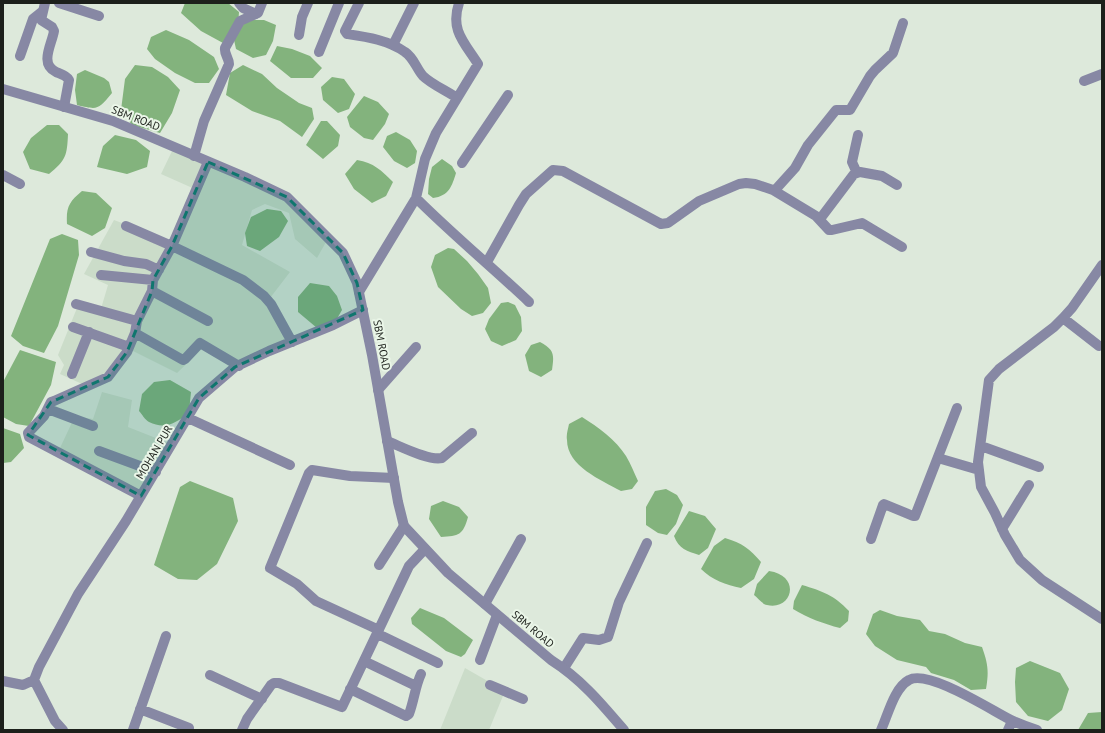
<svg xmlns="http://www.w3.org/2000/svg" width="1105" height="733" viewBox="0 0 1105 733" font-family="'PT Sans',sans-serif">
  <rect width="100%" height="100%" fill="#dde9db"/>
  <!-- built -->
  <path fill="#cbdcc9" d="M173 149 283 196 326 242 317 258 295 239 289 213 265 204 252 210 242 245 290 272 267 302 288 341 241 365 208 343 177 373 127 348 91 388 60 374 64 365 58 355 77 308 100 312 108 285 84 274 114 220 172 242 197 190 161 174Z
    M102 392 132 400 128 427 176 446 143 500 60 448 75 416 93 419Z
    M465 668 505 691 489 730H440Z"/>
  <!-- water -->
  <path fill="#83b37d" d="M185 3H228L239 12 238 26 223 43 201 31 181 13Z
    M245 20H264L276 25 273 41 266 55 253 58 236 49 234 40Z
    M166 30 189 40 214 57 219 69 209 83H195L175 73 155 59 147 49 151 37Z
    M277 46 292 49 310 56 322 68 313 78H291L270 61Z
    M135 65 152 67 168 77 180 90 172 113 160 133 132 125 121 110 125 79Z
    M243 65 262 74 277 88 299 103 312 108 314 119 302 137 280 121 252 111 226 95 230 73Z
    M85 70 104 78 109 82 112 93C98 110 98 110 77 105L75 90 77 74Z
    M332 77 344 79 355 94 349 109 338 113 323 100 321 87Z
    M364 96 378 102 389 114 385 124 373 140 364 138 350 127 347 117Z
    M321 121H327L340 135 338 146 323 159 306 145Z
    M47 125H59L68 134C67 156 66 160 49 174L30 169 23 152 31 138Z
    M396 132 410 140 417 151 415 163 407 168 394 161 383 147 387 136Z
    M115 135 136 140 150 151 147 167 127 174 97 167 103 146Z
    M442 159 452 166 456 173C452 186 449 196 433 198L428 194 429 179 432 167Z
    M357 160C374 163 381 170 393 182L386 196 372 203 354 189 345 174Z
    M82 191 96 193 112 208 105 228 92 236 67 224C66 207 69 202 82 191Z
    M267 209 281 211 288 221 279 237 260 251 247 246 245 233 251 217Z
    M62 234 78 240 79 255 58 326 44 353 23 346 11 336 50 239Z
    M448 248 454 249 467 261 478 274 488 288 491 303 483 313 472 316 461 309 438 287 431 267 435 255Z
    M310 283 329 286 337 296 342 310 335 322 317 328 298 312V297Z
    M508 302 515 305 521 317 522 331 516 340 502 346 491 341 485 329 489 319 501 303Z
    M540 342C555 350 554 355 552 370L541 377 529 371 525 355 531 345Z
    M20 350 56 362 51 385 29 426 16 424 3 417V382Z
    M170 380 191 392 189 412C177 423 165 430 149 422 145 420 142 414 139 411L142 394 154 382Z
    M582 417C598 427 616 440 626 456 631 464 634 473 638 481L632 489 621 491C601 480 567 466 567 440 566 435 568 429 569 424Z
    M3 428 20 434 24 448 11 462 3 463Z
    M190 481 233 498 238 521 217 564 197 580 178 579 154 565 180 487Z
    M666 489 677 495 683 505 676 524 667 535 658 533 646 525V507L655 491Z
    M443 501 459 507 468 517C463 535 459 536 441 537L429 519 431 506Z
    M689 511 705 516 716 529 708 548 699 555C687 551 679 549 674 536Z
    M725 538C742 543 750 549 761 562L754 579 741 588C726 585 712 580 701 569L714 546Z
    M769 571C802 576 792 611 767 605 762 604 758 598 754 595L757 584Z
    M802 585C822 591 834 595 849 611L848 621 840 628C824 624 808 618 793 609L794 601Z
    M420 608 444 618 473 640 465 654 461 657 446 651 412 624 411 618Z
    M880 610 897 616 920 620 929 631 945 634 965 643 982 647C988 664 989 671 986 689L971 690 954 680 931 673 926 667 897 660 875 646 866 634 873 614Z
    M1030 661 1060 673 1069 689 1062 710 1048 721 1028 716 1016 702 1015 682 1016 668Z
    M1102 712V730H1078L1088 713Z"/>
  <g fill="none" stroke-linecap="round" stroke-linejoin="round">
    <!-- minor -->
    <path stroke="#8788a4" stroke-width="10" d="M45 3 41 20 52 27 54 31C52 44 39 64 56 72 61 74 66 75 69 80L64 107
      M59 3 99 16
      M239 3 243 8 256 14
      M359 3 345 31 347 34C367 37 388 40 405 52 414 58 416 68 423 76 431 84 447 91 457 98
      M299 35 302 17 308 3
      M393 45 414 3
      M319 52 339 3
      M20 56 33 19 43 11
      M1084 81 1102 74
      M194 156 204 121 229 64C229 58 224 54 225 48L240 21 258 13 262 3
      M462 163 508 95
      M857 173 852 162 858 135
      M3 175 20 184
      M773 190 816 216 829 230H832L862 223 902 247
      M416 198C452 234 492 267 529 302
      M820 219 854 174 860 172 882 176 897 185
      M126 226 172 246 243 280 264 296 271 304 292 342
      M91 252 124 261 146 264 159 270
      M487 262 519 205 526 194 553 170 563 171 661 224 668 223 699 201 739 184 746 183 755 184 773 190 776 189 795 168 808 145 836 110H850L870 76 875 70 893 53 903 23
      M1102 265 1072 308 1063 318 1054 327 999 369 989 380 978 462 981 487 995 513 1005 535 1020 560 1042 580 1102 619
      M101 275 153 280 172 246 208 162
      M152 291 208 321
      M359 292 416 198 425 159 436 133 478 64C464 42 450 30 459 3
      M76 304 137 321
      M1063 318 1099 346
      M73 327 129 347
      M135 333 183 360 185 359 200 343 239 366
      M72 374 89 332
      M378 390 416 347
      M48 409 93 426
      M188 418 290 465
      M387 441C400 446 428 461 442 458L472 433
      M981 446 1039 467
      M99 451 156 472
      M938 458 979 470
      M141 496 29 437 28 433 44 416 51 402 54 401 108 377 127 352 135 333 137 321 152 291 153 280
      M1002 529 1029 485
      M871 539 883 505 884 504 913 516H915L957 408
      M379 565 404 526
      M485 604 521 539
      M379 630 316 601 297 584 270 568 309 473 312 470 350 476 394 478
      M378 634 438 663
      M480 660 497 615
      M364 661 416 686
      M564 668 583 638 599 640 608 637 619 602 647 543
      M210 675 262 699
      M34 680 39 667 78 594 126 521 199 398 235 367 269 351 333 325 363 310
      M34 680 55 721 63 730
      M3 681 23 685 34 680
      M490 685 523 699
      M350 689 406 716 409 714C414 701 415 687 421 674
      M140 709 189 728
      M133 730 166 636
      M242 730 247 719 271 685 274 683H279L342 707 409 566 425 549
      M881 730C888 715 894 688 909 680 928 669 991 710 1011 720 1019 724 1028 727 1037 730
      M1008 730 1012 721"/>
    <!-- tertiary -->
    <path stroke="#8788a4" stroke-width="10" d="M3 89 113 121 245 177 287 197 343 253 357 283 372 355 398 502 404 526 448 573 551 660C581 679 601 703 624 730"/>
  </g>
  <!-- marked area -->
  <path fill="#0f766e" fill-opacity="0.2" stroke="#0f766e" stroke-width="3" stroke-dasharray="8 5" stroke-linejoin="round" d="M208 162 287 197 343 253 357 283 363 310 235 367 199 398 141 496 28 435 51 402 108 377 127 352 152 291 153 280 172 246Z"/>
  <g text-anchor="middle" dominant-baseline="central" stroke-width="4" stroke-linejoin="round" paint-order="stroke">
    <!-- street labels -->
    <g font-size="11" fill="#1c201b" stroke="#eaf6e8">
      <text transform="translate(136 118) rotate(21)">SBM ROAD</text>
      <text transform="translate(382 345) rotate(79)">SBM ROAD</text>
      <text transform="translate(154 452) rotate(-59)">MOHAN PUR</text>
      <text transform="translate(533 629) rotate(40)">SBM ROAD</text>
    </g>
  </g>
  <!-- border -->
  <rect width="1105" height="733" fill="none" stroke="#1c201b" stroke-width="8"/>
</svg>
